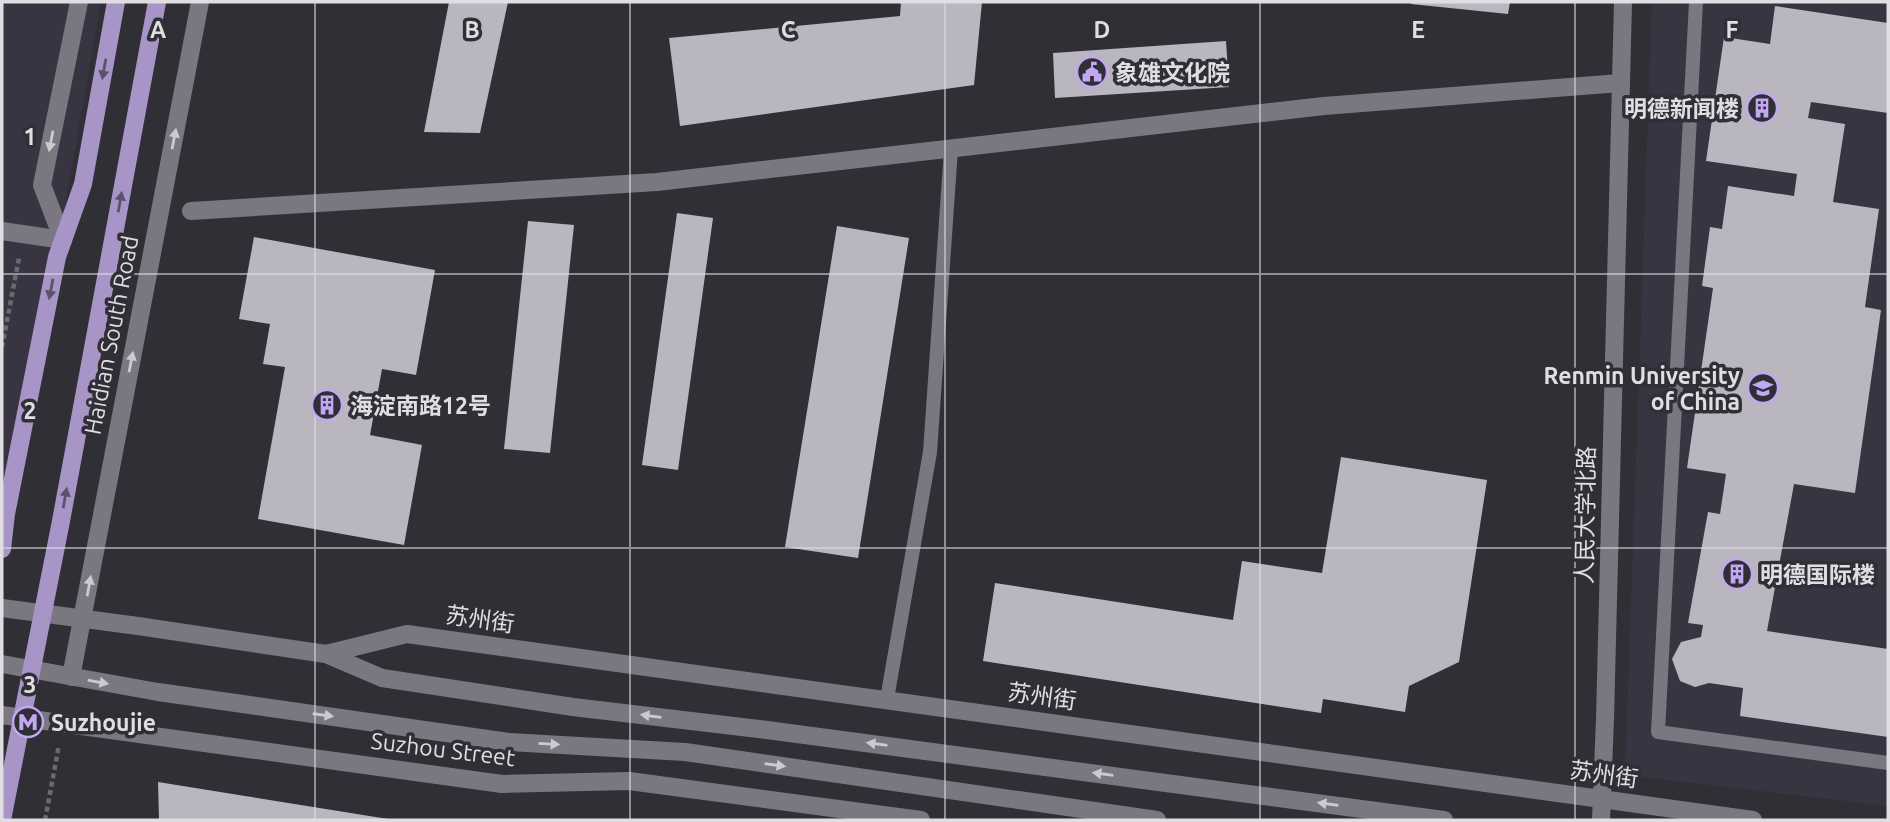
<svg xmlns="http://www.w3.org/2000/svg" width="1890" height="822" viewBox="0 0 1890 822" font-family="Ubuntu,'Noto Sans SC',sans-serif">
  <rect width="100%" height="100%" fill="#312f36"/>
  <!-- built -->
  <path fill="#393442" d="M2 2H101L2 564Z
    M1652 2H1888V806L1625 775Z"/>
  <!-- building -->
  <path fill="#b9b6c0" d="M449 2H508L480 133 424 132Z
    M901 2H982L974 85 680 126 669 38 900 16Z
    M1411 2H1510L1508 14 1411 4Z
    M1775 6 1888 23V113L1811 102 1808 118 1845 124 1833 202 1879 209 1865 307 1881 310 1855 493 1794 484 1767 631 1888 649V737L1740 716 1743 688 1709 683 1695 687 1680 681 1672 659 1681 642 1701 637 1703 625 1688 623 1708 512 1720 514 1726 474 1687 468 1713 288 1702 286 1710 227 1722 229 1728 186 1794 196 1797 174 1706 161 1724 37 1770 44Z
    M1226 41 1229 87 1055 98 1053 53Z
    M677 213 713 218 678 470 642 465Z
    M528 221 574 225 550 453 504 449Z
    M837 226 909 238 858 558 785 547Z
    M254 237 435 270 416 375 382 369 370 435 422 445 404 545 258 519 285 367 263 364 270 324 239 319Z
    M1341 457 1487 480 1459 662 1409 686 1405 712 1323 699 1321 713 983 661 995 583 1233 620 1242 561 1322 573Z
    M158 782 388 819V820H159Z"/>
  <g fill="none" stroke-linecap="round" stroke-linejoin="round">
    <!-- path -->
    <path stroke="#6b6970" stroke-width="4.5" stroke-dasharray="5 3.5" stroke-linecap="butt" d="M2 347 19 258
      M45 820 59 745"/>
    <!-- lane -->
    <path stroke="#7a7780" stroke-width="14" d="M1696 2 1658 732 1888 763
      M887 699 930 452 951 149"/>
    <!-- street -->
    <path stroke="#7a7780" stroke-width="18" d="M191 211 657 182 1324 106 1620 83
      M2 231 63 240
      M1601 820 1605 719 1623 2"/>
    <!-- secondary -->
    <path stroke="#7a7780" stroke-width="18" d="M63 240 42 185 79 2
      M2 608 138 626 326 654 382 678 573 707 767 730 1444 820
      M326 654 407 634 1753 820
      M2 664 158 692 509 742 685 752 1157 820
      M71 677 200 2
      M2 715 502 784 629 781 921 820"/>
    <!-- primary -->
    <path stroke="#a795c7" stroke-width="18" d="M2 549 6 514 57 257 83 184 116 2
      M2 820 61 521 157 2"/>
  </g>
  <!-- one-way arrows -->
  <defs><path id="oneway-solid" d="M-6-.8H1V-3.2L6.5 0L1 3.2V.8H-6Z" transform="scale(1.75)"/></defs>
  <g fill="#5a5369">
    <use href="#oneway-solid" transform="translate(104 69) rotate(100)"/>
    <use href="#oneway-solid" transform="translate(120 202) rotate(-80)"/>
    <use href="#oneway-solid" transform="translate(51 289) rotate(101)"/>
    <use href="#oneway-solid" transform="translate(65 498) rotate(-80)"/>
  </g>
  <g fill="#ccc9cf">
    <use href="#oneway-solid" transform="translate(174 139) rotate(-79)"/>
    <use href="#oneway-solid" transform="translate(51 141) rotate(101)"/>
    <use href="#oneway-solid" transform="translate(131 362) rotate(-79)"/>
    <use href="#oneway-solid" transform="translate(89 586) rotate(-80)"/>
    <use href="#oneway-solid" transform="translate(98 682) rotate(10)"/>
    <use href="#oneway-solid" transform="translate(323 715) rotate(8)"/>
    <use href="#oneway-solid" transform="translate(651 716) rotate(-173)"/>
    <use href="#oneway-solid" transform="translate(549 744) rotate(3)"/>
    <use href="#oneway-solid" transform="translate(877 744) rotate(-172)"/>
    <use href="#oneway-solid" transform="translate(775 765) rotate(8)"/>
    <use href="#oneway-solid" transform="translate(1103 774) rotate(-172)"/>
    <use href="#oneway-solid" transform="translate(1328 804) rotate(-172)"/>
  </g>
  <!-- grid -->
  <path fill="none" stroke="#e0dee3" stroke-width="2" stroke-opacity="0.55" d="M315 2V820M630 2V820M945 2V820M1260 2V820M1575 2V820M2 274H1888M2 548H1888"/>
  <!-- icons -->
  <defs>
    <g id="civic-ring" transform="scale(1.575)"><circle r="9.5" fill="#312f36" stroke="#c2a7f2" stroke-width="1.5"/><path d="M-.6-6.5H3V-4.5H.6V-3L4-1V1h2V6H-6V1h2V-1L-.6-3ZM-1.2 2.5V6h2.4V2.5Z" fill="#c2a7f2"/></g>
    <g id="building-ring" transform="scale(1.575)"><circle r="9.5" fill="#312f36" stroke="#c2a7f2" stroke-width="1.5"/><path d="M-4-6H4V6H1V3H-1V6H-4ZM-2.5-4.3h1.7v1.8h-1.7ZM.8-4.3h1.7v1.8H.8ZM-2.5-1h1.7V.8h-1.7ZM.8-1h1.7V.8H.8Z" fill="#c2a7f2"/></g>
    <g id="university-ring" transform="scale(1.575)"><circle r="9.5" fill="#312f36" stroke="#c2a7f2" stroke-width="1.5"/><path d="M0-5L7-2L0 1L-7-2ZM-4 1L0 2.5L4 1V4Q0 6-4 4Z" fill="#c2a7f2"/></g>
    <g id="metro-ring" transform="scale(1.575)"><circle r="9.5" fill="#312f36" stroke="#c2a7f2" stroke-width="1.5"/><path d="M-5.5 5V-5H-3L0 0L3-5H5.5V5H3V-.5L0 4L-3-.5V5Z" fill="#c2a7f2"/></g>
  </defs>
  <g fill-rule="evenodd">
    <use href="#civic-ring" x="1092" y="72"/>
    <use href="#building-ring" x="1762" y="108"/>
    <use href="#university-ring" x="1763" y="388"/>
    <use href="#building-ring" x="327" y="405"/>
    <use href="#building-ring" x="1737" y="574"/>
    <use href="#metro-ring" x="28" y="722"/>
  </g>
  <g text-anchor="middle" dominant-baseline="central" stroke-width="7" stroke-linejoin="round" paint-order="stroke">
    <!-- poi labels -->
    <g font-size="23" font-weight="bold" fill="#e0dee3" stroke="#312f36" text-anchor="start">
      <text x="1115" y="72">象雄文化院</text>
      <text x="1739" y="108" text-anchor="end">明德新闻楼</text>
      <text x="1740" y="375" text-anchor="end">Renmin University<tspan x="1740" dy="26">of China</tspan></text>
      <text x="350" y="405">海淀南路12号</text>
      <text x="1760" y="574">明德国际楼</text>
      <text x="51" y="722">Suzhoujie</text>
    </g>
    <!-- street labels -->
    <g font-size="23" fill="#e0dee3" stroke="#312f36">
      <text transform="translate(111 335) rotate(-79)">Haidian South Road</text>
      <text transform="translate(1585 515) rotate(-89)">人民大学北路</text>
      <text transform="translate(480 619) rotate(8)">苏州街</text>
      <text transform="translate(1042 696) rotate(8)">苏州街</text>
      <text transform="translate(443 749) rotate(7)">Suzhou Street</text>
      <text transform="translate(1604 774) rotate(8)">苏州街</text>
    </g>
  </g>
  <g font-size="23" text-anchor="middle" font-weight="bold" fill="#e0dee3" stroke="#312f36" stroke-width="7" stroke-linejoin="round" paint-order="stroke">
    <text x="158" y="38">A</text>
    <text x="472" y="38">B</text>
    <text x="788" y="38">C</text>
    <text x="1102" y="38">D</text>
    <text x="1418" y="38">E</text>
    <text x="1732" y="38">F</text>
    <text x="30" y="145">1</text>
    <text x="30" y="419">2</text>
    <text x="30" y="693">3</text>
  </g>
  <!-- border -->
  <rect width="1890" height="822" fill="none" stroke="#e0dee3" stroke-width="7"/>
</svg>
